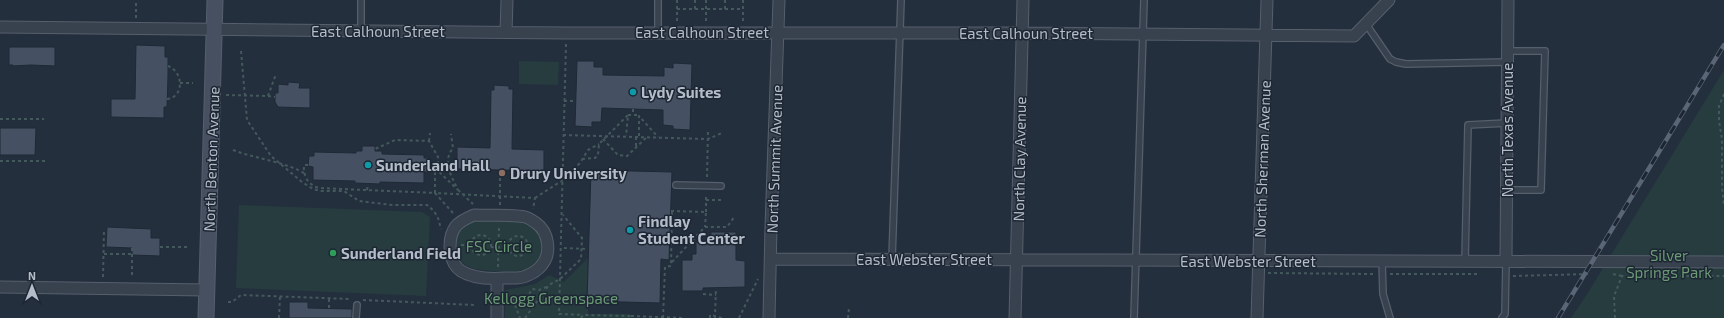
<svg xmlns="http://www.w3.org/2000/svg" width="1724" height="318" viewBox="0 0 1724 318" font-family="'Exo 2',sans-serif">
  <rect width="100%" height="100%" fill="#242f3e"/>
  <!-- green -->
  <path fill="#263c3f" d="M519 61 559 62 558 85 519 84Z
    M1724 70V318H1571L1589 291Z
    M239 205 422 212 430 217 426 296 236 288Z
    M476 221C505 222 551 214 540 259 536 264 531 268 525 270 514 273 476 272 467 266 454 258 451 239 462 228 466 224 471 223 476 221Z
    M588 258V314H630L632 318H505V290L535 284 549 275 564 282Z"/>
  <!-- building -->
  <path fill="#455162" stroke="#1f2835" d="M136 45 165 46V57H168V76L167 107H164V118L111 117V99H135Z
    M9 47H55V66L31 65 13 66V65H9Z
    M577 61H594V67H603V75L664 76V67L673 68V63L692 64 690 130 673 129V126L663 125V110L602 108 601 122H592V127L575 126Z
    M288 82 300 83 299 88H310V108L278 107 275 102V93H278V84L288 85Z
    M494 85 509 86V89H513L512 149 544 150V171L457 169V147L490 148 491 90H494Z
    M0 128H36L35 155H0Z
    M362 146H375V151H382V154L424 155V158H429V172H424V183L380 182V184L355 183V181L313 180V167L308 166 309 156H314V152L356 153V151H362Z
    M591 170 672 172 669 260 661 259 660 303 587 301Z
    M107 227 151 229V238H160V256L132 255V248L106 247Z
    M711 232H736V260L745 261V287L703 288V291H682V260H692V254H696V242H710Z
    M289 302H308V308L352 309V318H289Z"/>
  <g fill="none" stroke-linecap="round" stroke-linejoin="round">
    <!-- service casing -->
    <g stroke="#565f6c" stroke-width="8">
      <path id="service" d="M1366 24 1390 59 1396 62 1406 64 1507 62
        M361 31V0
        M658 32V0
        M676 185 721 186
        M1507 190H1541L1545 51H1507
        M892 259 901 0
        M1382 261 1383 294 1390 318
        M1465 261 1468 125 1507 123
        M356 318 357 305
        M1134 318 1144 0
        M1502 318 1505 314 1506 261"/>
    </g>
    <!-- minor casing -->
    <g stroke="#565f6c" stroke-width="13">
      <path id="minor" d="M0 27 566 33H1022L1354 36 1389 0
        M506 32 507 0
        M474 215C488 216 512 214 525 217 529 218 533 221 536 223 549 232 552 254 541 266 537 271 531 274 526 276 520 279 512 278 505 278 491 279 472 278 461 271 448 262 447 238 456 226 460 221 467 218 474 215Z
        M771 259 1724 262
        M1506 260 1508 0
        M0 287 206 290
        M497 318V279
        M769 318 771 227 779 0
        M1015 318 1023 0
        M1257 318 1267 0"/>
    </g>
    <!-- secondary casing -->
    <g stroke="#565f6c" stroke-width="17">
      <path id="secondary" d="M206 318 215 0"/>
    </g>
    <!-- path -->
    <path stroke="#44595c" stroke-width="2" stroke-dasharray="3 3" stroke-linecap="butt" d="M695 0V9
      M677 9H743
      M725 9V0
      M136 18V3
      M677 21V0
      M706 21V0
      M743 21V0
      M566 44 559 314 583 315
      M241 51 247 120 271 156 302 182 313 189 320 191H344L359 201 392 205H427L434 211 438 218 441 229
      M180 83H193
      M1724 94 1719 106V121L1722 139V187L1724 207
      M226 95 268 96 276 74
      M268 96 275 97
      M167 99C185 97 183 71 168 66
      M564 101H575
      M633 109V115
      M628 115H638
      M0 119H44
      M563 135 708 139 722 133
      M639 136V116L658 137
      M603 139 618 155 627 156 647 137
      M429 141 430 133
      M636 146V136
      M233 150C256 159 282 161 304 173
      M582 159 595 158 598 155 599 144 628 115 626 136
      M0 161H48
      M308 165H304C303 176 308 185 319 188L435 193V168L438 165V157L429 141 395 140 375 149
      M429 168H435L458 190C451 175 442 162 453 148L451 134
      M707 177 708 130
      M367 190 368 184
      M458 190 473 204
      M535 198 563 180 580 163 588 150 599 144
      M706 200H723
      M500 205V170
      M671 211 706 212 705 227
      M706 212V194
      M453 213 435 193 535 198 533 209
      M471 245a10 10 0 1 1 20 0a10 10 0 1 1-20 0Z
      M508 246a10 10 0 1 1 20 0a10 10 0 1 1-20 0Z
      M461 245H470
      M160 247H187
      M491 247H508
      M132 248V277
      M104 254H132
      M672 262 705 227H727L735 216
      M498 267 499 225
      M1268 273 1374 274
      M1390 274H1480
      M1613 274 1622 276
      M1513 276 1589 274
      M103 277 104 230
      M703 294 716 295
      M329 299V308
      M363 300 475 305
      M513 300 528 296 532 289 539 290 549 286
      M228 302H232L241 295 350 299
      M515 305 520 318
      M631 316 685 318
      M279 318 280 297
      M525 318 549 285 560 279 581 259 582 238 563 215
      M581 318 583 315 631 316 632 318
      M663 318 665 267 671 266 672 211
      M710 318V315L715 316 716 288
      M715 318V316L722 318
      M739 318 758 279
      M848 318 849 308
      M1615 318 1614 296 1622 276H1724"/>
    <!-- service -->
    <use href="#service" stroke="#38414e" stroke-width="5.5"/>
    <!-- minor -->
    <use href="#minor" stroke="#38414e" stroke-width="11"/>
    <!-- secondary -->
    <use href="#secondary" stroke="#465061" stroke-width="15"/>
    <!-- rail casing -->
    <g stroke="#5a6575" stroke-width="4.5">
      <path id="rail" d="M1558 318 1724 45"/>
    </g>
    <!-- rail -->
    <use href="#rail" stroke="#1d2633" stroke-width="3" stroke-dasharray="9" stroke-linecap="butt"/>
    <!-- path-bridge -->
    <path stroke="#44595c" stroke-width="2" stroke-dasharray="3 3" stroke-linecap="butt" d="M564 248 588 249"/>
  </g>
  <!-- markers -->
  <g fill="#0f9aa8" stroke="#1d2633" stroke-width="1.5">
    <circle cx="633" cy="92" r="4"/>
    <circle cx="368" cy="165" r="4"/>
    <circle cx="630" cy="230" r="4"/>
  </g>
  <circle fill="#8d6e63" stroke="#1d2633" stroke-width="1.5" cx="502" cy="173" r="4"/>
  <circle fill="#2e9e5b" stroke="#1d2633" stroke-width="1.5" cx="333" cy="253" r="4"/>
  <g text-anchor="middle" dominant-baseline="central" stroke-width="3" stroke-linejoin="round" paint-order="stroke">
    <!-- street labels -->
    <g font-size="15" fill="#b4bcc9" stroke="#1d2633">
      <text x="378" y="31">East Calhoun Street</text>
      <text x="702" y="32">East Calhoun Street</text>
      <text x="1026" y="33">East Calhoun Street</text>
      <text transform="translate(1507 130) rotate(-90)">North Texas Avenue</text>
      <text transform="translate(211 159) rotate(-88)">North Benton Avenue</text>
      <text transform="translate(774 159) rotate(-88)">North Summit Avenue</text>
      <text transform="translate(1019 159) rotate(-89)">North Clay Avenue</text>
      <text transform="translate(1262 159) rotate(-88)">North Sherman Avenue</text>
      <text x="924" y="259">East Webster Street</text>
      <text x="1248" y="261">East Webster Street</text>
    </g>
    <!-- poi labels -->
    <g font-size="15" font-weight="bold" fill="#b4bcc9" stroke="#1d2633" text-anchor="start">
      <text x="641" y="92">Lydy Suites</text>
      <text x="376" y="165">Sunderland Hall</text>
      <text x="510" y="173">Drury University</text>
      <text x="638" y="221">Findlay<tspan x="638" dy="17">Student Center</tspan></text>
      <text x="341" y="253">Sunderland Field</text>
    </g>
    <!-- park labels -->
    <g font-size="15" fill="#6b9a76" stroke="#1d2633">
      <text x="499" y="246">FSC Circle</text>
      <text x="1669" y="255">Silver<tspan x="1669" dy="17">Springs Park</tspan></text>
      <text x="551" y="298">Kellogg Greenspace</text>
    </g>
  </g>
  <!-- north arrow -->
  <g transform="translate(32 286)" stroke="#1d2633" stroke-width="3" paint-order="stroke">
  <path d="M0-3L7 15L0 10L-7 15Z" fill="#b4bcc9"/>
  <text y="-6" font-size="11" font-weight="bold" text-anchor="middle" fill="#b4bcc9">N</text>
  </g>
</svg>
